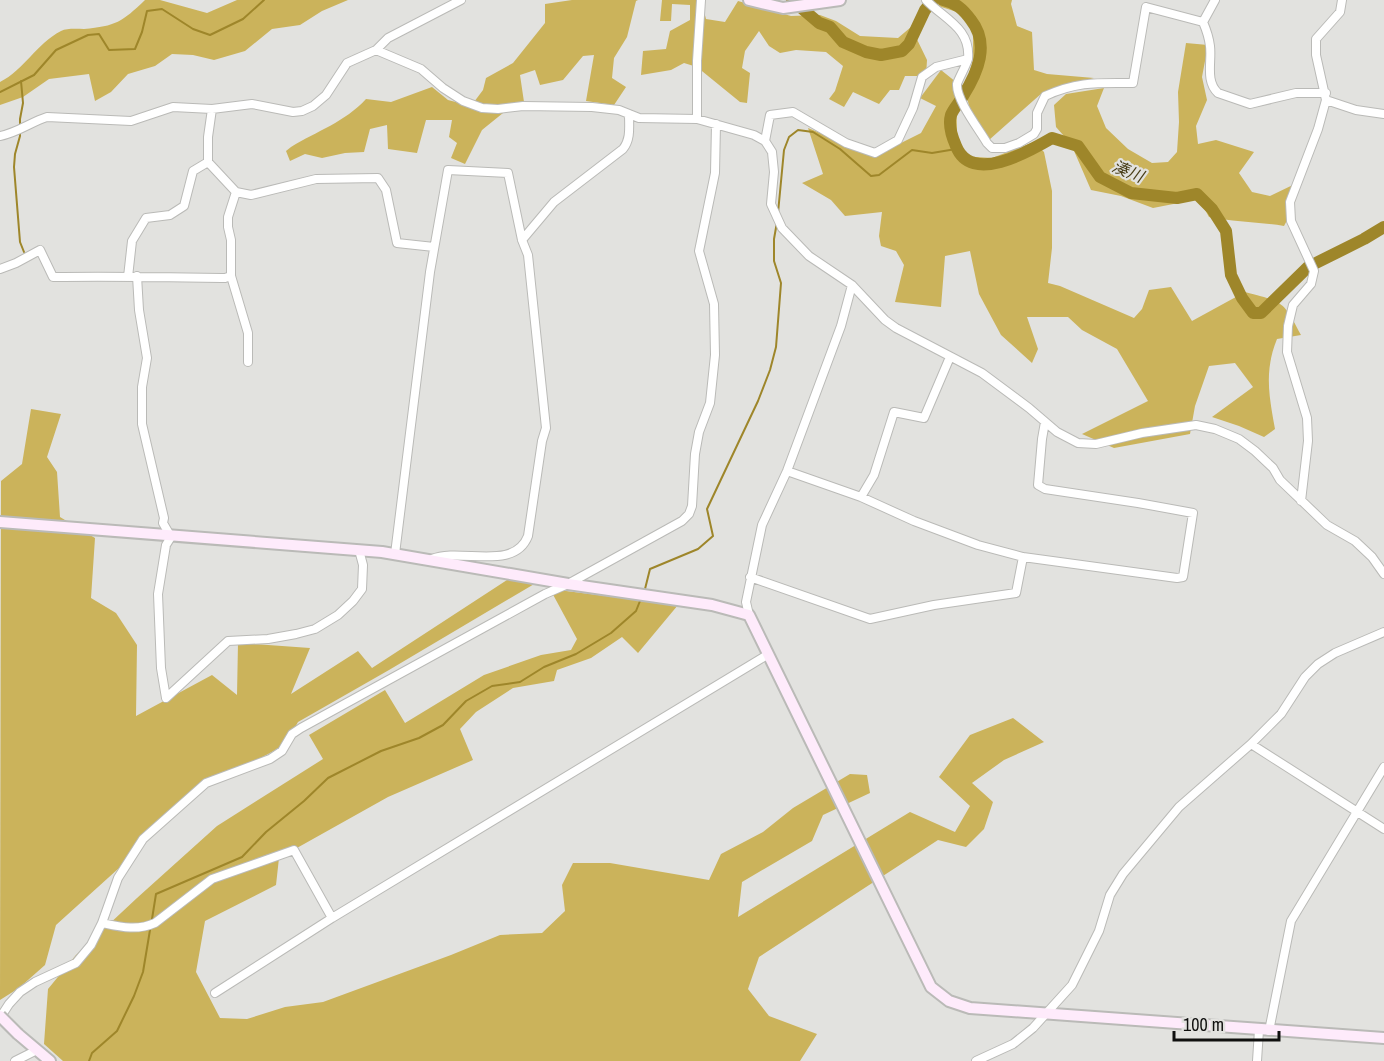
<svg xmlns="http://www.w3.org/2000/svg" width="1384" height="1061" viewBox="0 0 1384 1061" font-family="'Archivo Narrow','Noto Sans JP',sans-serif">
  <rect width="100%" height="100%" fill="#e2e2df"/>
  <!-- forest -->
  <path fill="#cbb35b" d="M145 0H160L207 13 237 0H348L322 11 300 25 272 29 245 51 214 60 193 55 172 54 155 66 128 74 111 92 95 101 89 74 49 79 23 97 0 105V82C24 70 36 44 61 31 67 28 77 29 84 29 116 26 122 22 145 0Z
    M572 0H638L636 1 627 37 614 58 612 78 626 87 614 105 586 101 594 55 583 56 563 80 540 85 535 70 520 75 524 102 503 113 482 130 465 164 451 158 457 143 449 137 452 120H426L417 153 388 149 387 125 370 129 364 152 345 153 322 158 305 154 290 161 286 151 291 147C317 131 345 122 366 99L391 102 432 87 448 100 471 106 483 90 486 78 513 63 545 23V4Z
    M662 0H701L706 19 725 22 738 1 791 16 820 15 836 21 860 36 898 38 911 27 927 60 926 76H905L899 90H890L879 104 853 92 844 107 829 99 835 91 843 66 826 52 796 50 780 53 769 46 759 31 745 51 742 68 750 73 747 103 740 102 697 67 684 63 671 70 641 75 643 51 666 49 670 31 690 20V5L672 4 671 21H660Z
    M927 0H1012L1011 4 1017 26 1032 32 1034 70 1047 74 1094 78 1042 93 989 140 970 110 965 89 973 59V29L957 12 932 4Z
    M1186 43 1208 45 1202 77 1207 100 1196 126 1198 144 1216 140 1254 152 1239 173 1252 192 1270 196 1299 182 1294 207 1284 226C1259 222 1234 222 1209 217L1199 199 1153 208 1121 196 1091 190 1071 144 1056 127 1054 105 1066 94 1104 88 1097 106 1106 128 1128 149 1152 163 1168 162 1177 152 1179 122 1178 92Z
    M941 70 956 82 957 132 961 156 992 158 1034 142 1044 152 1052 191V248L1048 283 1060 286 1134 318 1142 309 1149 290 1171 287 1192 321 1245 292C1283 302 1283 300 1301 335L1277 339C1264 371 1269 396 1275 429L1264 437 1239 426 1212 417 1253 387 1235 363 1209 366 1195 406 1190 434 1114 448 1082 434 1148 401 1117 349 1082 330 1068 317H1027L1038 349 1032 363 1001 335 979 294 970 251 945 256 941 307 895 302 904 265 896 251 881 246 879 236 882 212 845 216 831 200 802 183 823 174 808 128 867 152 901 143 921 133 936 106 920 98Z
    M31 409 61 414 47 457 57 472 60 517 95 538 91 598 116 613 137 645 136 716 212 675 237 695 238 643 310 648 291 694 358 651 372 668 507 580H541L389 670 298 722 285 745 253 762 204 780 156 822 129 859 56 925 45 965 19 988 0 1000 1 481 22 464Z
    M550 589 678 605 638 653 622 637 591 658 557 670 554 681 513 688 476 712 460 729 473 760 388 797 279 858 276 885 205 921 196 972 220 1018 247 1019 285 1007 323 1002 451 955 500 935 542 933 565 911 562 885 573 863H610L709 880 721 854 763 832 793 808 850 774 867 775 870 793 823 815 812 841 742 882 738 917 910 812 955 832 970 806 939 777 970 735 1013 718 1044 742 1004 760 972 783 993 802 984 829 966 847 938 840 759 957 748 989 769 1016 817 1034 800 1061H63L44 1044 48 989 76 955 137 898 217 826 323 759 309 735 385 690 405 723 484 675 541 655 571 650 577 639Z"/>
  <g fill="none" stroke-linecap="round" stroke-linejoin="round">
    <!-- stream -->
    <path stroke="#9e862a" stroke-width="2" d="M21 81 23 103 20 119V136L15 154 14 167 20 242 24 252
      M0 92 34 75 56 50 88 35 99 34 109 50 135 49 142 32 147 11 162 9 193 29 210 35 243 19 264 0
      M778 213 784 150 789 137 798 130 813 132 840 149 871 176 879 175 912 150 932 153 956 149
      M645 589 650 569 698 549 713 536 707 509 758 401 770 370 776 347 781 283 774 261V239L777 222
      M152 919 156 894 242 857 266 832 304 801 328 778 381 751 419 738 443 725 466 701 492 686 520 682 544 667 576 654 611 633 636 611 640 601
      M89 1061 92 1053 117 1031 134 996 143 972 150 930"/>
    <!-- river -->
    <path stroke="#9e862a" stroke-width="12" d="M792 0 819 23 830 27 843 42 866 52 881 55 902 51 909 44 925 10 933 0
      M943 0C956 3 963 9 971 20 990 44 978 72 963 96 960 102 953 109 951 115 948 125 952 137 956 146 971 185 1028 152 1052 138L1078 146 1100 177 1131 193 1177 198 1197 194 1212 209 1226 231 1231 275 1242 298 1253 313H1261L1308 267 1364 239 1384 227"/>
    <!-- street casing -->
    <g stroke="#babab7" stroke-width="10">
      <path id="street" d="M1215 0 1203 22C1206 29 1209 38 1210 46 1212 62 1205 81 1218 93L1250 104 1296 93H1326
        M376 50 421 69 443 88 463 101 482 108 498 109 523 106 592 107 619 110 639 118 697 119 754 135 765 141 772 152 774 172 771 204 782 228 809 256 852 285 885 320 896 328 982 373 1029 408 1057 432 1078 443 1096 444 1142 433 1196 425 1215 429 1239 439 1255 451 1273 468 1280 480 1327 525 1355 541 1372 557 1384 574
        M968 59C966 66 958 80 957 84 956 100 979 129 987 143L992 148H1005L1019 143 1034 134 1037 129V113L1045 96C1078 81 1098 83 1133 83L1146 7 1203 22
        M1326 100 1356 110 1384 114
        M212 109 208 137V162L236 192 251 195 316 179 378 178 386 190 397 243 434 247
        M697 119V61L701 0
        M0 136C17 133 31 122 47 117L131 121 173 107 212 109 252 104 293 112 302 111 313 106 326 95 347 63 376 50 388 38 461 0
        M765 141 770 115 793 112 846 143 875 153 898 140 913 108 922 77 936 67 968 59C971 28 944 19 926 0
        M522 240 554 202 623 149C631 139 629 127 629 114
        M0 269 16 263 40 250 53 277C111 276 167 277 225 278L231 276V240L228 227V217L236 192
        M137 276 139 310 147 358 142 387V424L164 518 163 523 171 537 166 545 158 594 161 668 166 698 228 641 268 639 296 634 315 629 338 615 353 601 362 589 363 565 359 550
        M231 276 248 333V362
        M128 277 132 241 146 218 170 215 184 206 193 171 208 162
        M787 471 861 497 914 521 978 545 1023 557 1177 578 1183 577 1193 513 1138 503 1045 489 1038 485 1042 439 1045 422
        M861 497 874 475 894 412 924 418 950 357
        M1301 501 1308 441 1307 418 1287 352 1288 326 1293 305 1311 284 1314 271 1291 221 1290 202 1318 129 1326 100 1316 55V39L1340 12 1342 0
        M395 554 430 272 448 170 508 173 522 240 528 255 546 428 542 441 528 536C514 572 460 547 432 559
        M750 577 870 619 934 605 1016 593 1023 557
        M749 615 746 602 762 525 787 471 841 326 852 285
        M1251 744 1384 829
        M102 923C121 927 137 931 155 923L212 879 294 850 332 918
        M215 993 332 918 767 655
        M0 1018 9 1004 20 992 35 982 76 963 91 945 102 923 118 878 143 839 206 783 270 759 282 751 292 734 301 728 545 594 568 584 682 521 689 514 692 506 695 454 699 432 710 403 715 355 714 304 699 251 715 173 716 124
        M1269 1031 1291 921 1384 767
        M15 1061 37 1050
        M976 1061 1013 1044 1033 1028 1072 985 1099 931 1110 895 1123 874 1179 807 1251 744 1281 714 1305 677 1318 664 1335 653 1384 632
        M1257 1061 1259 1030"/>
    </g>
    <!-- secondary casing -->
    <g stroke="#babab7" stroke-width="14">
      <path id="secondary" d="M749 0 783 8 840 0
        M0 522 382 552 568 584 712 605 749 615 931 987 949 1001 970 1008 1384 1038
        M18 1034 50 1061"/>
    </g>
    <!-- street -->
    <use href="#street" stroke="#fff" stroke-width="8"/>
    <!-- secondary -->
    <use href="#secondary" stroke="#feebfb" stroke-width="10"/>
    <!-- secondary-bridge casing -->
    <g stroke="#babab7" stroke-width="14" stroke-linecap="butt">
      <path id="secondary-bridge" d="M0 1016 18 1034"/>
    </g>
    <!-- secondary-bridge -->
    <use href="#secondary-bridge" stroke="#feebfb" stroke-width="10"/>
  </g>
  <g text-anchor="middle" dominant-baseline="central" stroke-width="4.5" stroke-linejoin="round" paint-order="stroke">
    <!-- water labels -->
    <g font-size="16" font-style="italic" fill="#493e18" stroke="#e2e2df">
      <text transform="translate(1128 171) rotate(22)">湊川</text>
    </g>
  </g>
  <!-- scale -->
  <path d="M1174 1031v9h105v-9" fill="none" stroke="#10100f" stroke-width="3"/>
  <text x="1183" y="1031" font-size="18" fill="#10100f" stroke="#e2e2df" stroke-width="4.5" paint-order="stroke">100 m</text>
</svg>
